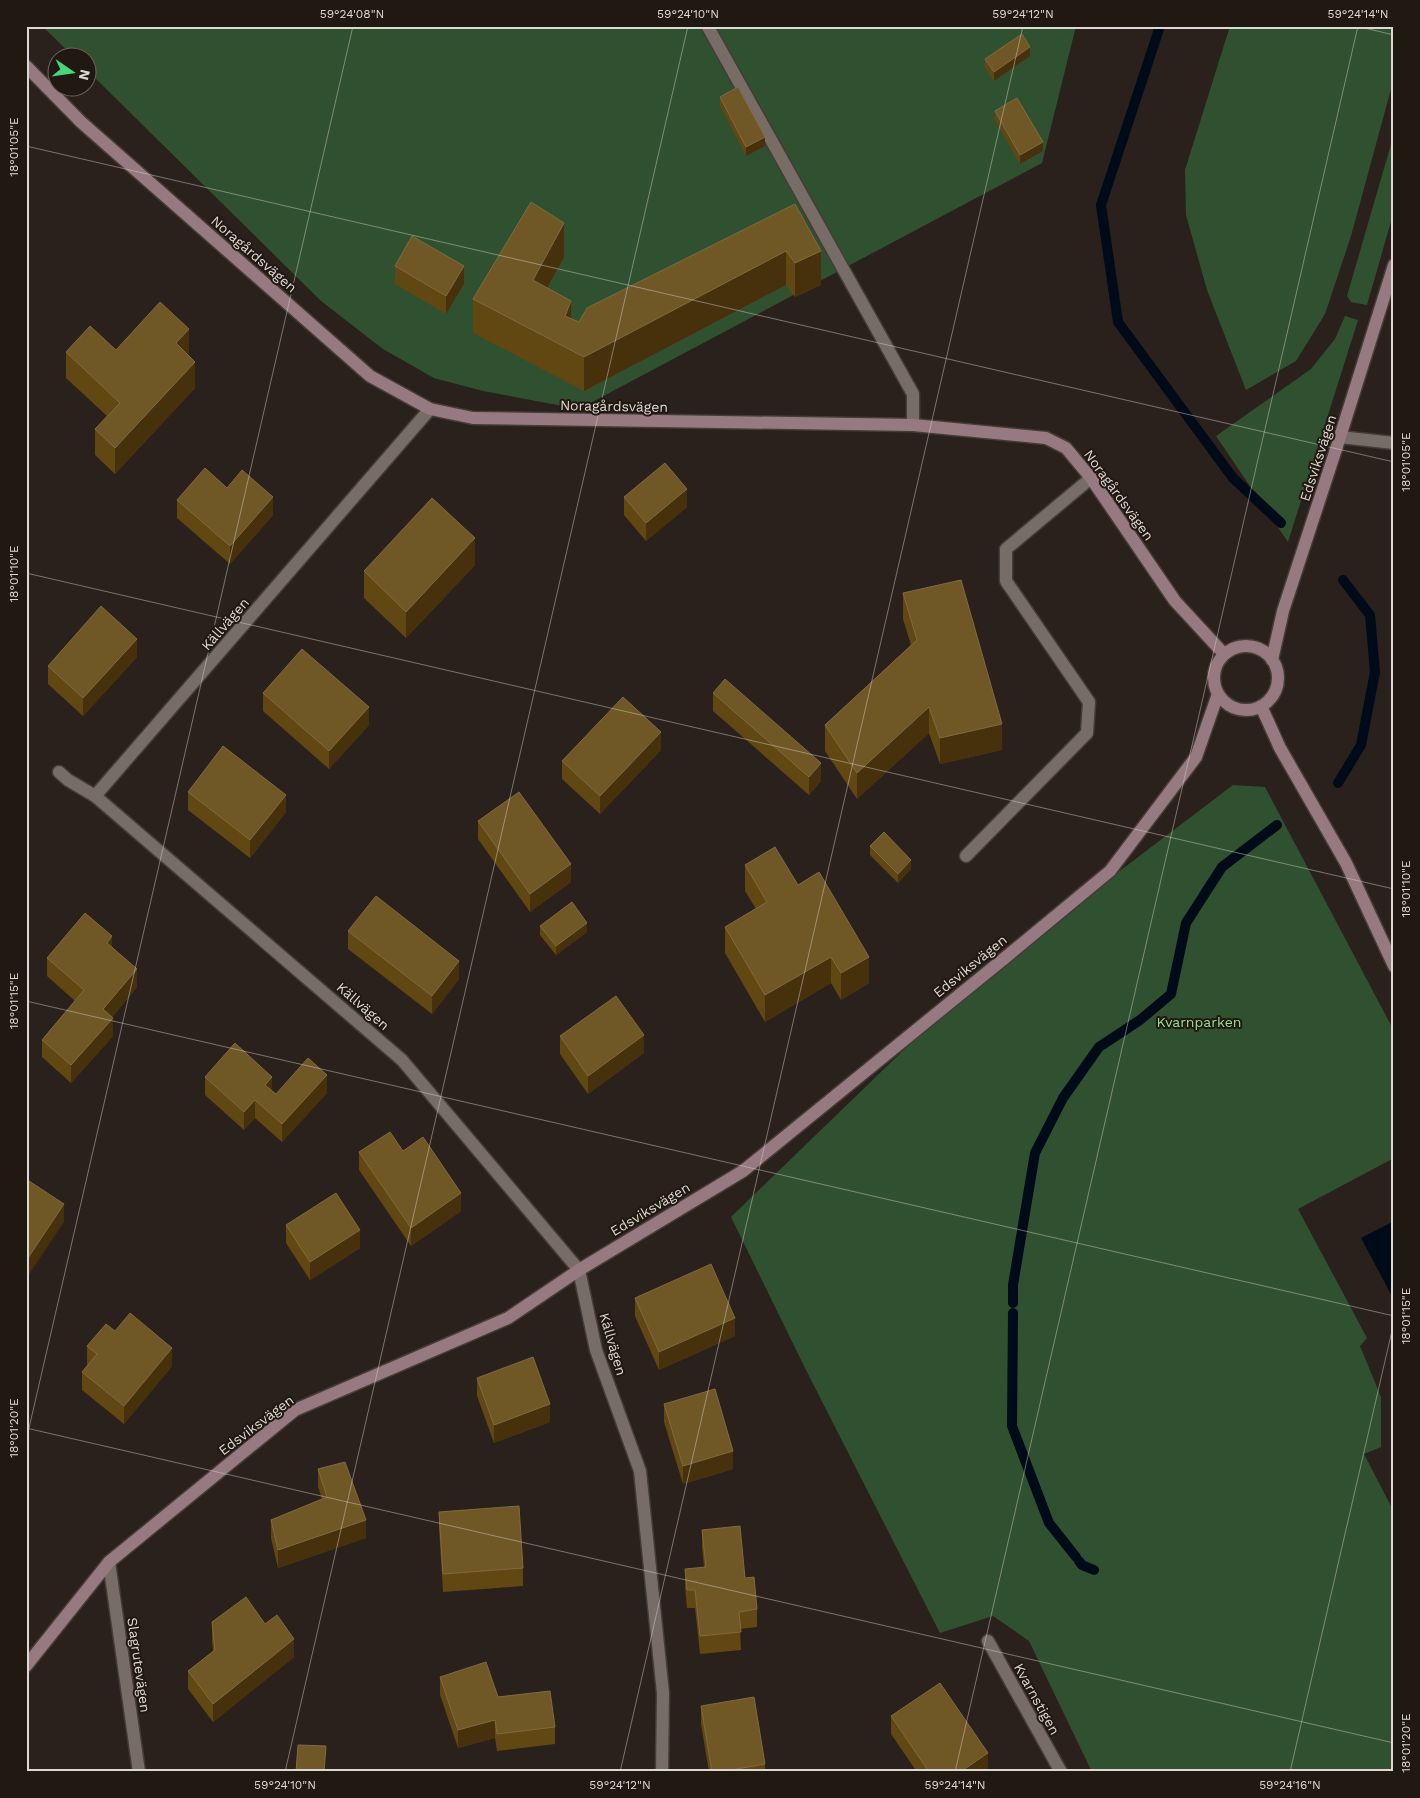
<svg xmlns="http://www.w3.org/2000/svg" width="1420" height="1798" viewBox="0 0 1420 1798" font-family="'Work Sans',sans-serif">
  <rect width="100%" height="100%" fill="#2b211c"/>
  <!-- green -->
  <path fill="#30512f" d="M42 26H1076L1042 163 579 409 483 391 434 378 383 349 321 301 88 71V58L74 57Z
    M1230 26H1394V78L1351 236 1325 314 1296 361 1246 390 1207 290 1186 215 1185 170Z
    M1394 134V211L1367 305 1351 302 1347 296Z
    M1345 316 1358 320 1288 542 1216 436 1311 369 1335 339Z
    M1233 785 1265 787 1394 1031V1158L1298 1209 1367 1338 1360 1346 1381 1397V1447L1364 1454 1394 1512V1772H1092L1029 1641 993 1616 940 1633 805 1368 731 1217 976 980Z"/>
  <!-- water -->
  <path fill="#000b19" d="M1394 1221V1300L1361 1238Z"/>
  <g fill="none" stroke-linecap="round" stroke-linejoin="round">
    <!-- stream -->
    <path stroke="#000b19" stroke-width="10" d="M1160 26 1101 205 1118 322 1233 478 1281 523
      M1338 783 1361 745 1375 672 1370 615 1343 580
      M1013 1303V1285L1035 1153 1063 1098 1099 1047 1140 1020 1171 994 1186 923 1222 867 1277 825
      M1013 1313 1012 1426 1049 1523 1076 1557
      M1079 1561 1082 1565 1094 1570"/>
    <!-- lane casing -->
    <g stroke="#443c37" stroke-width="15">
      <path id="lane" d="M708 27 913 394V425
        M59 772 68 780 95 796
        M966 856 1087 733 1089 702 1006 581V549L1091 478"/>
    </g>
    <!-- street casing -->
    <g stroke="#443c37" stroke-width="15">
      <path id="street" d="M430 409 95 796 402 1060 579 1270 596 1350 640 1471 663 1693 662 1772
        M1340 437 1394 443
        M109 1562 139 1772
        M988 1641 1061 1772"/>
    </g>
    <!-- secondary casing -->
    <g stroke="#443c37" stroke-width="15">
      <path id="secondary" d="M26 66 81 122 370 376 430 409 473 418 913 425 1046 438 1066 448 1091 478 1175 601 1224 654
        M1214 678a32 32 0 1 1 64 0a32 32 0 1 1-64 0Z
        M1272 660 1283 611 1340 437 1394 265
        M1261 706 1280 748 1346 863 1394 966
        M26 1666 109 1562 295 1410 508 1318 579 1270 743 1171 1006 957 1110 871 1196 757 1218 694"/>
    </g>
    <!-- lane -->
    <use href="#lane" stroke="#786d66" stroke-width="12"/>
    <!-- street -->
    <use href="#street" stroke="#786d66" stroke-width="12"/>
    <!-- secondary -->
    <use href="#secondary" stroke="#977a81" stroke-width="12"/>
  </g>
  <!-- wall -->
  <path fill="#614711" d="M1030 56 994 81 985 68V59Z
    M720 97 765 146 746 156 720 106Z
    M995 111 1043 151 1020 164 995 120Z
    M795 204 821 285 795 297 786 285 584 391 473 333V299L564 257 548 288 571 318 579 322Z
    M395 266 464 284 446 314 395 284Z
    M66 352 188 355 195 388 115 474 95 455V429L107 416 66 378Z
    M227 488 273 515 230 564 177 518V500Z
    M624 497 687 507 646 541 624 515Z
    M475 565 406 638 364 598V571Z
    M903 593 1002 750 940 764 929 733 857 799 825 751V725L911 645 903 619Z
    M137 657 83 716 48 684V666Z
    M263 693 369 725 329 769 263 711Z
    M713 693 821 781 809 795 713 711Z
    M661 750 600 814 562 779V761Z
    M188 792 286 812 250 858 188 810Z
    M478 821 571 882 530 912 478 839Z
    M870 846 911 869 898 883 870 855Z
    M745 865 798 885 869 983 841 1000 831 983 765 1022 725 953V927L756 909 745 891Z
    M540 926 587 932 556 955 540 935Z
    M348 931 459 979 432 1014 348 949Z
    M112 947 137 987 112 1017 113 1036 71 1083 42 1057V1040L75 1001 47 976V958Z
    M560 1036 644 1053 588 1094 560 1054Z
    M205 1077 272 1091 276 1094 327 1093 282 1142 255 1118 244 1130 205 1095Z
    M403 1151 461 1211 411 1246 359 1170V1152Z
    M286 1225 360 1248 310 1280 286 1243Z
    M635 1298 735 1336 659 1370 635 1316Z
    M115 1331 172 1366 124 1424 82 1390V1372L88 1365 87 1364V1346Z
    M477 1378 550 1422 494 1443 477 1396Z
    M664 1404 733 1469 683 1484 664 1422Z
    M318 1469 366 1538 278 1568 271 1538V1520L322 1499 318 1487Z
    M439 1512 523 1568V1586L443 1592 439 1529Z
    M702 1530 745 1578 757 1609V1627L740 1629 741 1650 700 1654 695 1608H687L685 1587V1569L704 1567 702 1548Z
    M212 1622 265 1624 294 1657 213 1722 188 1689V1671L213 1651 212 1640Z
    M440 1677 498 1697 555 1727V1744L497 1751 495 1738 458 1748 440 1695Z
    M701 1706 765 1764V1772H709L701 1724Z
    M891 1716 988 1771 917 1772 891 1734Z"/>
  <!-- shaded-wall -->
  <path fill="#46310c" d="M1030 47V56L994 81V72Z
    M765 137V146L746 156V147Z
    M1043 142V151L1020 164V155Z
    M564 223V257L533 314V280Z
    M786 251V285L584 391V357Z
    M821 251V285L795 297V263Z
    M464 266V284L446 314V296Z
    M29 299V317L26 320V302Z
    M571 301V335L565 316Z
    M189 329V355L176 343Z
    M195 362V388L115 474V448Z
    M687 489V507L646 541V523Z
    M273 497V515L230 564V546Z
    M475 538V565L406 638V612Z
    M137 639V657L83 716V698Z
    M369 707V725L329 769V751Z
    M929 707V733L857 799V773Z
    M1002 724V750L940 764V738Z
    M661 732V750L600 814V796Z
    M821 763V781L809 795V777Z
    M286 795V812L250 858V840Z
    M911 860V869L898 883V874Z
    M571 864V882L530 912V894Z
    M587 923V932L556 955V946Z
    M112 936V954L107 943Z
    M831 957V983L765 1022V995Z
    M869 957V983L841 1000V973Z
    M459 961V979L432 1014V996Z
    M137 969V987L103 1027V1009Z
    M113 1018V1036L71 1083V1065Z
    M644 1035V1053L588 1094V1076Z
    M327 1075V1093L282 1142V1124Z
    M272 1077V1095L265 1085Z
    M255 1100V1118L244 1130V1112Z
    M461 1193V1211L411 1246V1228Z
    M64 1204V1222L26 1279V1261Z
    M360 1230V1248L310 1280V1262Z
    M735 1318V1336L659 1370V1352Z
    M172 1348V1366L124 1424V1406Z
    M550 1404V1422L494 1443V1425Z
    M733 1451V1469L683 1484V1466Z
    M366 1520V1538L278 1568V1550Z
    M294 1639V1657L213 1722V1704Z
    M495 1720V1738L458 1748V1730Z
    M988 1753V1771L987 1772H960Z"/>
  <!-- building -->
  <path fill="#6f5726" stroke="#806b41" d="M1022 34 1030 47 994 72 985 59Z
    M738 87 765 137 746 147 720 97Z
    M1017 98 1043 142 1020 155 995 111Z
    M531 202 564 223 533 280 571 301 565 316 579 322 587 308 795 204 821 251 795 263 786 251 584 357 473 299Z
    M412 236 464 266 446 296 395 266Z
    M26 296 29 299 26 302Z
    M160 302 189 329 176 343 195 362 115 448 95 429 120 403 66 352 90 326 116 350Z
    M665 463 687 489 646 523 624 497Z
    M205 468 227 488 242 470 273 497 230 546 177 500Z
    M432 498 475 538 406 612 364 571Z
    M961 580 1002 724 940 738 929 707 857 773 825 725 917 640 903 593Z
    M101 606 137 639 83 698 48 666Z
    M302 649 369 707 329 751 263 693Z
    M725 679 821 763 809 777 713 693Z
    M623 697 661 732 600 796 562 761Z
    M223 746 286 795 250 840 188 792Z
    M519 792 571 864 530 894 478 821Z
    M884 832 911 860 898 874 870 846Z
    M775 847 798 885 819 872 869 957 841 973 831 957 765 995 725 927 767 902 745 865Z
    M376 896 459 961 432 996 348 931Z
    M572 902 587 923 556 946 540 926Z
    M85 913 112 936 107 943 137 969 103 1009 113 1018 71 1065 42 1040 84 990 47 958Z
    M616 996 644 1035 588 1076 560 1036Z
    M235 1043 272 1077 265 1085 276 1094 308 1058 327 1075 282 1124 255 1100 244 1112 205 1077Z
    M390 1132 403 1151 423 1137 461 1193 411 1228 359 1152Z
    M26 1179 64 1204 26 1261Z
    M336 1193 360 1230 310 1262 286 1225Z
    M711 1264 735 1318 659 1352 635 1298Z
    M130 1313 172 1348 124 1406 82 1372 97 1354 87 1346 106 1324 115 1331Z
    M533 1357 550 1404 494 1425 477 1378Z
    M715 1389 733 1451 683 1466 664 1404Z
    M345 1462 366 1520 278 1550 271 1520 327 1497 318 1469Z
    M519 1506 523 1568 443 1574 439 1512Z
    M740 1526 745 1578 754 1577 757 1609 739 1612 741 1632 700 1636 695 1590H687L685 1569 706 1567 702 1530Z
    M246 1597 265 1624 277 1615 294 1639 213 1704 188 1671 215 1650 212 1622Z
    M486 1662 498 1697 550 1691 555 1727 497 1734 495 1720 458 1730 440 1677Z
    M940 1683 988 1753 960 1772H929L891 1716Z
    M754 1697 765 1764 720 1772H712L701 1706Z
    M298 1745 326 1746 324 1772H296Z"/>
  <!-- ticks -->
  <path fill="none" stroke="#ded8d4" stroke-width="1" stroke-opacity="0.45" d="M1356 26 1394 35M26 146 1394 462M26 573 1394 889M26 1001 1394 1316M26 1428 1394 1743M26 1441 353 26M285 1772 688 26M620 1772 1023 26M955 1772 1358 26M1290 1772 1394 1322"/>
  <g text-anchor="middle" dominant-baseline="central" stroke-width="4" stroke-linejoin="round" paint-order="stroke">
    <!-- street labels -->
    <g font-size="14" fill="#ded8d4" stroke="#211812">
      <text transform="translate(254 254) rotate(41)">Noragårdsvägen</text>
      <text transform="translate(614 406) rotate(1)">Noragårdsvägen</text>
      <text transform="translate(1318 458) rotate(-72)">Edsviksvägen</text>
      <text transform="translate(1119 495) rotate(54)">Noragårdsvägen</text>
      <text transform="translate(225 624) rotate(-49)">Källvägen</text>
      <text transform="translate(970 966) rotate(-39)">Edsviksvägen</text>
      <text transform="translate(363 1006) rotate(41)">Källvägen</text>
      <text transform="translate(650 1209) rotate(-31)">Edsviksvägen</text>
      <text transform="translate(613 1344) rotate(74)">Källvägen</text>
      <text transform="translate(256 1425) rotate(-37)">Edsviksvägen</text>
      <text transform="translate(139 1665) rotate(82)">Slagrutevägen</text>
      <text transform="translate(1037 1699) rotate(61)">Kvarnstigen</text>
    </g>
    <!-- park labels -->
    <g font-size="14" fill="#97df93" stroke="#211812">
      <text x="1199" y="1022">Kvarnparken</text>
    </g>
  </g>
  <!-- border -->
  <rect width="1420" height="1798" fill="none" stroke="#211812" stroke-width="55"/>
  <!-- north arrow -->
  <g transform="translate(72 72) rotate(103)"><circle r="24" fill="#211812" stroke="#6d6560"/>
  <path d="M0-4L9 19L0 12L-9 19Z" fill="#44d77b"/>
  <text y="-8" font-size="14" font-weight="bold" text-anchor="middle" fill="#ded8d4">N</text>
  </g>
  <rect x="28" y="28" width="1364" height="1742" fill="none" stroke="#ded8d4" stroke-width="2"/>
  <g font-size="12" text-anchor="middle" fill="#ded8d4">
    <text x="352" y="18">59°24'08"N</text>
    <text x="688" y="18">59°24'10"N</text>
    <text x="1023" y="18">59°24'12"N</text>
    <text x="1358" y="18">59°24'14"N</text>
    <text transform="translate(14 147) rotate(-90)" y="4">18°01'05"E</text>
    <text transform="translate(1406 462) rotate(-90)" y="4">18°01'05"E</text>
    <text transform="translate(14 574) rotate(-90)" y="4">18°01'10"E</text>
    <text transform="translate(1406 889) rotate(-90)" y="4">18°01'10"E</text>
    <text transform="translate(14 1001) rotate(-90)" y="4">18°01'15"E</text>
    <text transform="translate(1406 1316) rotate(-90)" y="4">18°01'15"E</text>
    <text transform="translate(14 1428) rotate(-90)" y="4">18°01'20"E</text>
    <text transform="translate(1406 1743) rotate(-90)" y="4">18°01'20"E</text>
    <text x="285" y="1789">59°24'10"N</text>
    <text x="620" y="1789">59°24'12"N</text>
    <text x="955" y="1789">59°24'14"N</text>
    <text x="1290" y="1789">59°24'16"N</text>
  </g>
</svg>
